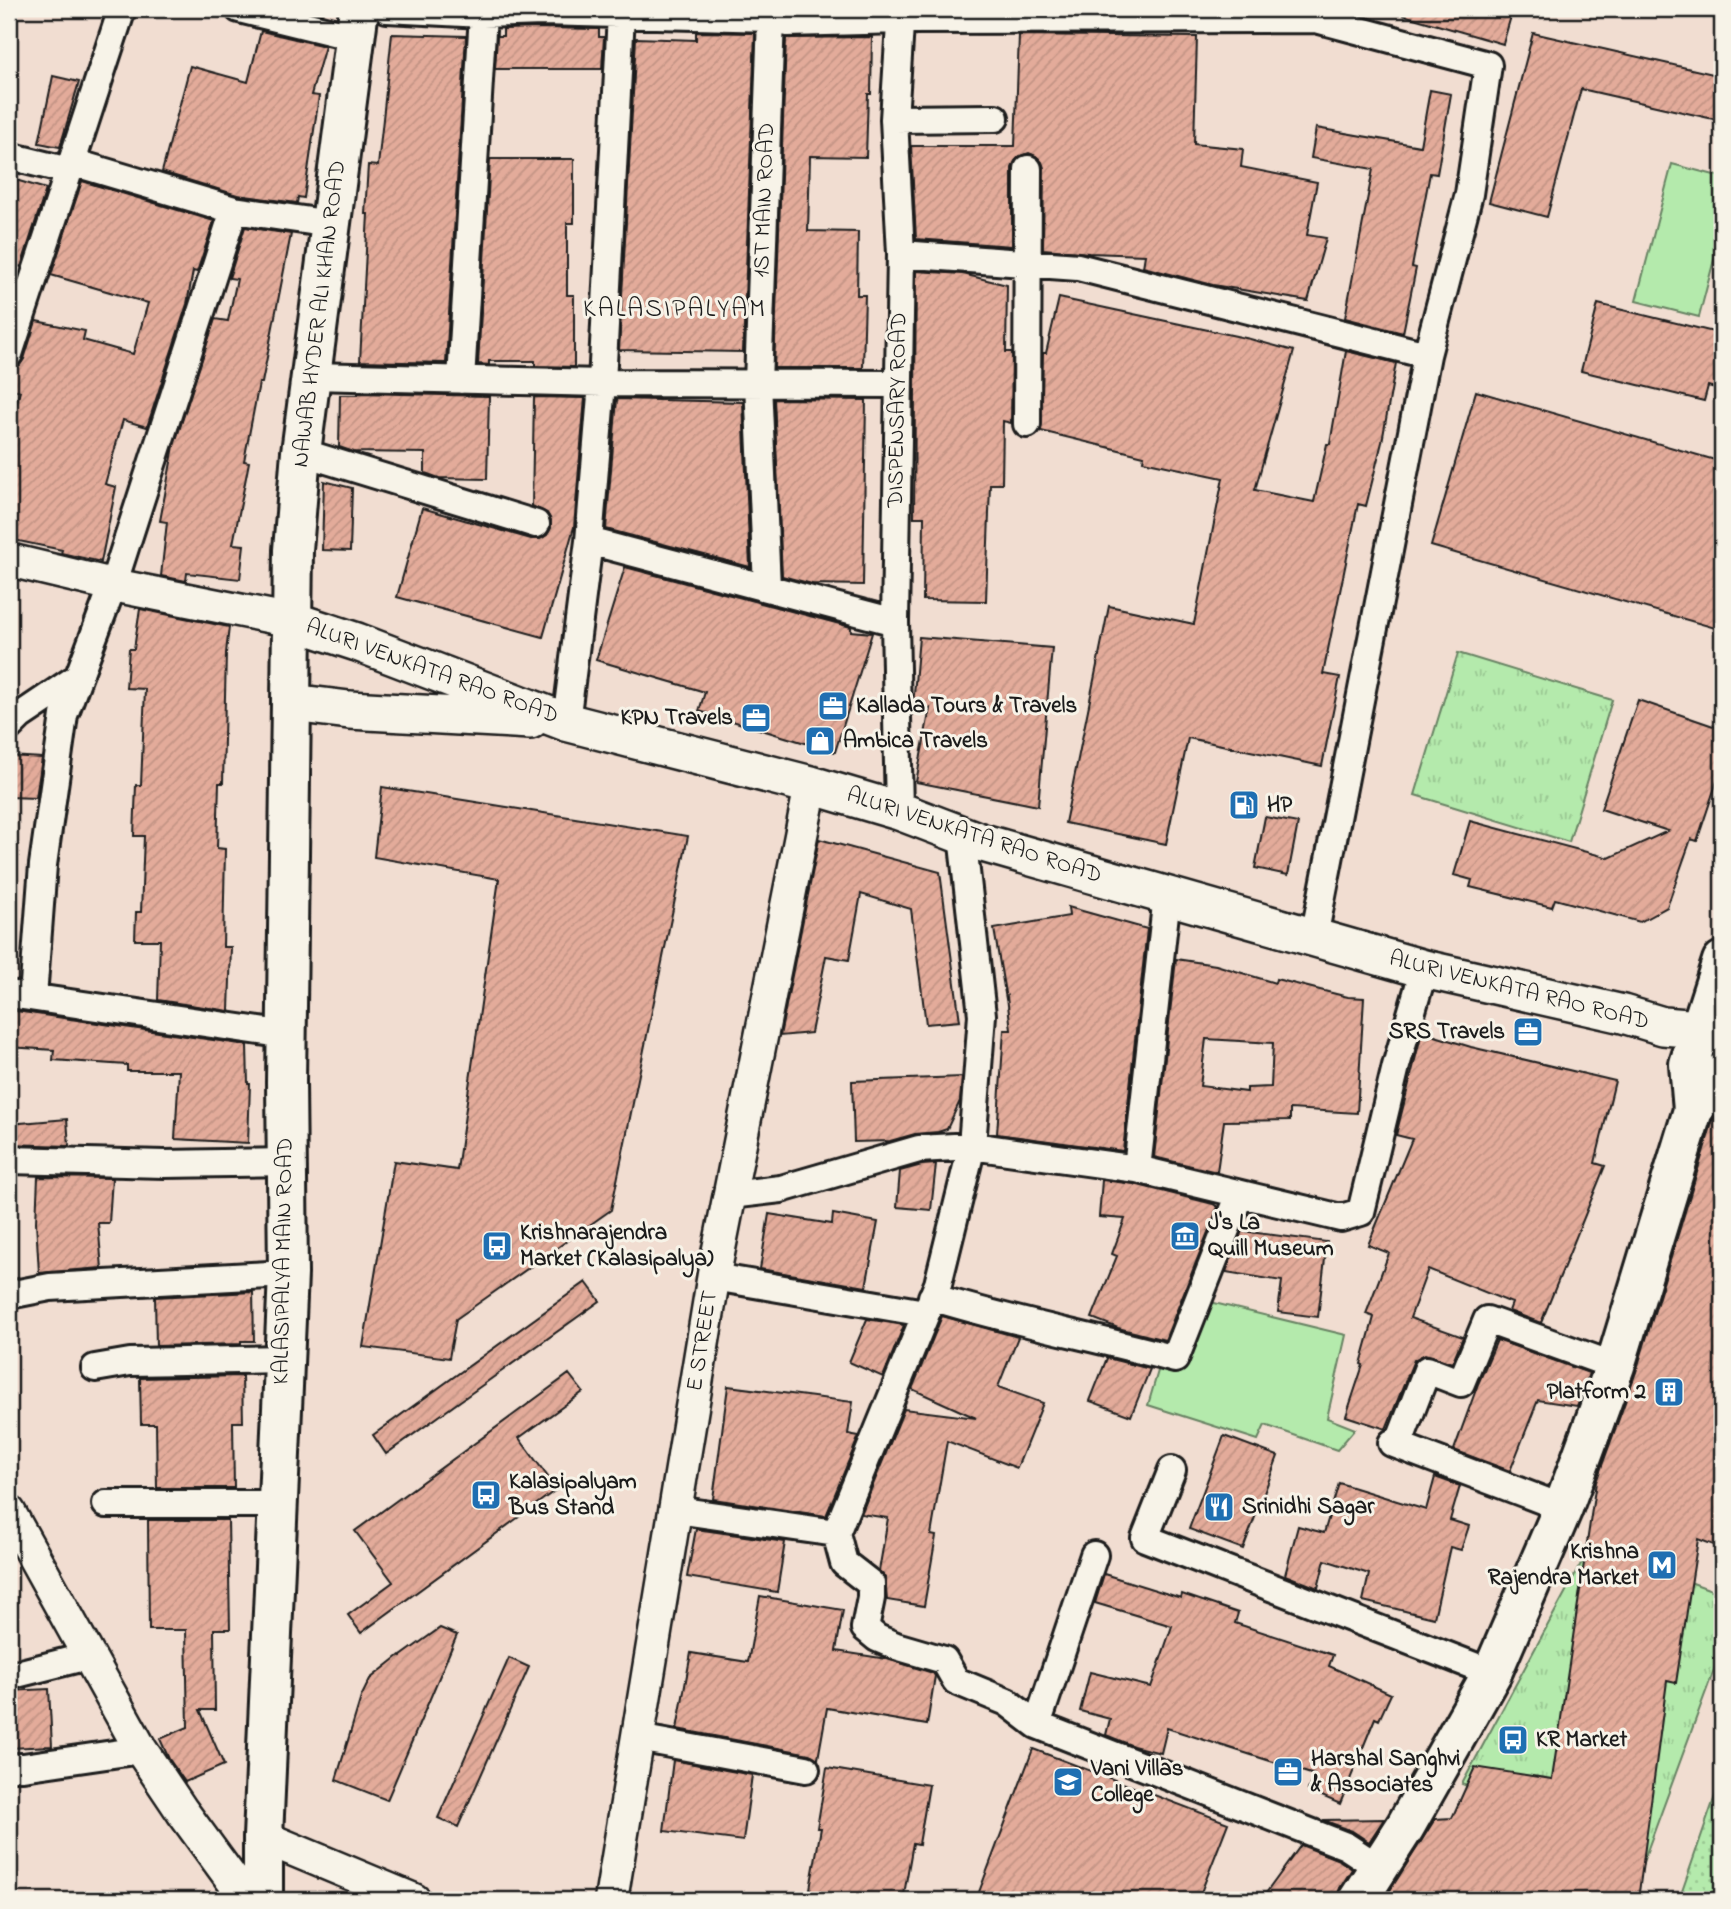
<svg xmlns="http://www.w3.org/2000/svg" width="1731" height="1909" viewBox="0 0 1731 1909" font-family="'Indie Flower',sans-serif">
  <defs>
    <pattern id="park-tufts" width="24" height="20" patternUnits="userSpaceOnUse" patternTransform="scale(1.75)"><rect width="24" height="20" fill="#b4eaac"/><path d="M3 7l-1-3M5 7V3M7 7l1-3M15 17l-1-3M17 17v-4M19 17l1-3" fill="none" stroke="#9ac893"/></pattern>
    <pattern id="garden-dots" width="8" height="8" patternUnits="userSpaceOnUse" patternTransform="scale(1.75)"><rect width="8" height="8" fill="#b4eaac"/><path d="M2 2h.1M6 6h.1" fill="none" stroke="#9ac893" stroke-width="1.8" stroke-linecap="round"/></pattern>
    <pattern id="building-hatch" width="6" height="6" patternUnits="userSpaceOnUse" patternTransform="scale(1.75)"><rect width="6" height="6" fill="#e3ab9a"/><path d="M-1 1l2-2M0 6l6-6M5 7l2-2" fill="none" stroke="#c29384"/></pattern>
  </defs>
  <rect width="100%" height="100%" fill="#f1ddd1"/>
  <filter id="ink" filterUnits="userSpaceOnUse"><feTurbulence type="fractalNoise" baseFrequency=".0143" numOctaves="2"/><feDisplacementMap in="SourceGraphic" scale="14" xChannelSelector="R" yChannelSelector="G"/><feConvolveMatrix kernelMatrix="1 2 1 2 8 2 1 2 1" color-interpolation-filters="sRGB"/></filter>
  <g filter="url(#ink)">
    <!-- grass -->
    <path fill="#b4eaac" stroke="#688364" stroke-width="2" d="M1672 164 1722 177V229L1699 317 1636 301Z
      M1206 1301 1346 1335 1327 1418 1355 1429 1337 1450 1265 1425 1258 1440 1148 1405 1160 1364Z"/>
    <!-- park -->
    <path fill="url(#park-tufts)" stroke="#688364" stroke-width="2" d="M1458 653 1612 700 1569 842 1415 795Z
      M1591 1545 1722 1594V1648L1629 1900 1485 1839 1499 1799 1462 1784Z"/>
    <!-- garden -->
    <path fill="url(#garden-dots)" stroke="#688364" stroke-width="2" d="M1721 1779 1722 1900H1679Z"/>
    <!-- building -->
    <path fill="url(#building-hatch)" stroke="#1c1c1c" stroke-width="2" fill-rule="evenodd" d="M1404 9H1513L1503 44 1403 15Z
      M542 28 599 29V37H604L602 69H495L497 36H503V29Z
      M261 31 325 46 311 95 319 96 304 198 298 197 297 203 237 195 162 172 190 66 248 82Z
      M696 32 755 33 743 352 619 350 636 38 696 40Z
      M1533 33 1722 76V121L1581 89 1547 217 1489 202Z
      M392 34 466 36 446 363 360 361 368 214H365L368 165 378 166Z
      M1019 35 1197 37 1194 144 1243 149 1241 167 1317 182 1307 235 1326 238 1308 301 1213 285 1143 267 1145 255 1089 253 1043 249 1044 168 1042 162 1036 156 1029 153 1020 156 1015 161 1012 168V246L916 239 911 146H1015Z
      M872 37 871 94H868L866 157 810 156 808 231 858 232 857 295H865L863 368H774L786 38Z
      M53 76 79 82 60 147 39 143Z
      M1430 90 1451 94 1437 174 1430 173 1412 267 1416 268 1403 333 1345 318 1373 169 1311 158 1316 128 1420 146Z
      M490 159H574V223H567V295H574V367L535 366V361H489V365L478 364Z
      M9 178 46 189 21 267 9 263Z
      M82 181 214 221 197 272 193 271 187 304 147 427 123 420 105 484 116 487 101 562 61 553 62 550 9 539V432L20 391 9 388 14 369 20 365 24 359 36 321 85 331 83 340 133 354 148 303 51 275Z
      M245 227 291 234 262 383H259L244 461 249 462 233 544 244 545 240 579 187 573 186 581 161 576 167 522 160 521 174 446 215 319 228 321 237 279 229 278Z
      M916 271 963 274 1007 285 1006 352H1012L1011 423 1003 421 1002 484H990L986 601 923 600 924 517H914Z
      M1059 298 1250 339 1294 351 1255 490 1314 502 1327 444H1330L1346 351 1396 363 1382 442 1366 506 1358 504 1323 674 1340 677 1322 766 1188 738 1166 844 1065 823 1109 606 1194 624 1223 478 1143 461 1144 456 1041 431 1043 353H1046Z
      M1598 304 1722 334V390L1708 386 1704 401 1581 371Z
      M1476 391 1722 462V630L1431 546Z
      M358 393 489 396 487 479 439 478 425 473V453L354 452 339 447 340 395H358Z
      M534 397 585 398 574 527 543 637 397 597 422 508 531 539H540L547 535 551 528V520L547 513 532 506Z
      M617 399 743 402 750 567 606 529Z
      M774 399 866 400 863 585 812 584 782 576Z
      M324 481 352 488 350 551 322 550Z
      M625 567 851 627V631L872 633 835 752 699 711 705 692 596 660Z
      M140 609 229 627 226 653 223 783H219L217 848 225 849 223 947H231L229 1011 158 1000 160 940H135L136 912H141L144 836H134L136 785H141L145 689 126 688 129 649H134Z
      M919 637 1052 648 1038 806 916 782 930 708 913 706Z
      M1638 700 1722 729V766L1697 841 1691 839 1667 907 1640 922 1555 899 1552 907 1470 887 1472 880 1454 875 1470 821 1609 858 1668 831 1601 809Z
      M9 756 42 758 36 798 9 797Z
      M382 787 688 836 611 1210 456 1319 449 1358 363 1347 394 1161 457 1170 499 879 374 857Z
      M1265 817 1298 823 1288 875 1255 868Z
      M819 839 940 872 960 1021 926 1024 911 909 861 894 849 960 826 956 811 1033 780 1036Z
      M1068 907 1147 929 1123 1151 997 1134 1004 1030H1011L1007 997 1006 999 994 929 1069 916Z
      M1176 959 1216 965 1275 983 1276 979 1348 997 1364 998 1357 1113 1290 1109V1120L1224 1121 1217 1172 1154 1157ZM1206 1039 1273 1043 1271 1087 1247 1088V1092L1200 1086Z
      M9 1010 247 1045 248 1084H250L248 1143 175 1139 179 1071H127V1065L53 1060 54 1050 9 1047Z
      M1422 1032 1471 1047 1615 1081 1595 1163 1605 1166 1541 1323 1509 1311 1512 1303 1428 1269 1410 1318 1463 1337 1452 1363 1425 1354 1414 1360 1386 1429 1346 1416 1363 1365 1361 1364 1374 1317 1366 1314 1389 1253 1368 1245 1412 1139 1396 1135Z
      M962 1077 960 1101 947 1129 938 1132 915 1134 890 1141 854 1142 852 1081Z
      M1722 1108V1548L1698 1539 1676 1683 1667 1681 1638 1900H1384L1435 1819 1452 1818 1475 1767 1552 1779 1596 1482 1636 1372 1713 1120Z
      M67 1119 69 1146 9 1144V1124Z
      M936 1164 931 1210 897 1207 900 1171 922 1165Z
      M38 1177 112 1178 109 1223H98L102 1268 39 1273 36 1222Z
      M1102 1180 1134 1184 1213 1204 1218 1207 1165 1340 1118 1328 1092 1318 1117 1256 1112 1254 1125 1219 1099 1217Z
      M769 1214 832 1224 833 1214 878 1222 866 1287 760 1269Z
      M1242 1231 1327 1242 1318 1317 1278 1312 1282 1281 1226 1272Z
      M586 1282 600 1301 386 1454 373 1435Z
      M253 1292 254 1341H241V1344L156 1346 155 1297Z
      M942 1316 1018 1337 998 1387 1043 1403 1017 1468 947 1441 931 1535 936 1536 924 1606 887 1600 885 1578 879 1571 888 1518 861 1514 904 1409 976 1418 912 1389Z
      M867 1319 904 1325 883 1377 849 1362Z
      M1497 1340 1589 1373 1577 1406 1538 1400 1510 1471 1454 1450 1478 1384Z
      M1107 1358 1150 1369 1131 1416 1090 1401Z
      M569 1374 583 1392 519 1438 557 1489 361 1633 348 1615 393 1582 355 1531Z
      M242 1376 243 1422H233L234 1488H157L156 1424H141L140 1378Z
      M728 1386 853 1402 848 1434 859 1436 826 1516 713 1499Z
      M1224 1436 1278 1456 1243 1549 1189 1529Z
      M1435 1477 1460 1486 1450 1520 1469 1526 1461 1550 1450 1547 1434 1618 1363 1601 1369 1574 1325 1560 1318 1588 1285 1575 1298 1526 1324 1533 1339 1483 1426 1510Z
      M148 1520H228L230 1629H214L215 1710H200L224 1765 185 1782 169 1759 160 1739 188 1727 186 1630H149Z
      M696 1529 785 1542 777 1592 687 1577Z
      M1104 1574 1181 1598 1182 1594 1238 1613 1235 1623 1333 1655 1329 1666 1391 1694 1379 1720 1375 1718 1340 1804 1308 1790 1314 1775 1167 1728 1161 1753 1133 1746 1106 1735 1110 1719 1080 1711 1090 1672 1151 1687 1172 1626 1095 1603Z
      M760 1596 843 1610 836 1651 887 1659 933 1673 935 1676 927 1725 827 1708 818 1759 809 1754 677 1729 691 1653 748 1662Z
      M440 1628 457 1635 387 1800 336 1780 361 1697 370 1679 400 1655 401 1656Z
      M509 1658 529 1667 458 1827 438 1818Z
      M49 1689 52 1746 9 1748V1691Z
      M1033 1749 1228 1823 1198 1900H976Z
      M673 1760 752 1775 743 1841 664 1831Z
      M827 1768 929 1785 919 1844 913 1843 903 1900H808L821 1828H817Z
      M1384 1819 1369 1842 1352 1831 1323 1820Z
      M1301 1845 1339 1860 1352 1869 1340 1888 1336 1900H1261Z"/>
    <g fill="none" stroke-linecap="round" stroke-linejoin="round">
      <!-- minor casing -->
      <g stroke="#1c1c1c" stroke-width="32">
        <path id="minor" d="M239 9 357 38
          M387 9 483 14 542 12 771 18 788 23 901 20 1316 19 1488 65 1469 194 1427 355 1314 937
          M894 119 995 118
          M9 156 69 171
          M72 162 234 210 331 224
          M901 254 1078 267 1427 355
          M9 354 122 9
          M311 376 602 383 898 384
          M461 380 483 14
          M1027 424 1028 169
          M301 452 536 524
          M589 541 895 622
          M767 587 758 383 771 18
          M566 722 589 541 602 383 621 14
          M9 727 20 716 78 677
          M899 811 895 622 901 254 894 119 901 9
          M962 835 982 1015 972 1146 1137 1169 1341 1218 1361 1212 1396 1066 1424 969
          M9 994 287 1035
          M33 997 43 865 64 715 113 585 234 210
          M9 1160 164 1164 287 1162
          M1137 1169 1167 895
          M714 1277 925 1313
          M9 1295 50 1287 288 1274
          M932 1297C1012 1322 1094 1337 1175 1359L1240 1194
          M95 1368 130 1362 284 1359
          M1392 1443 1563 1508
          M1398 1445 1427 1370 1461 1383 1487 1320 1615 1366
          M1172 1470 1145 1538 1492 1673
          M106 1504H278
          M676 1510 836 1533 938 1284 972 1146 919 1149 781 1189 730 1195
          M836 1533 844 1563 871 1584V1598L865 1628 877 1638 896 1646 944 1660 956 1681 1007 1702 1037 1725 1346 1846 1378 1867
          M9 1676 88 1656
          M1037 1725 1094 1555
          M638 1738 806 1769
          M9 1767H23L141 1750"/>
      </g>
      <!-- tertiary casing -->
      <g stroke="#1c1c1c" stroke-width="37">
        <path id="tertiary" d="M9 560 113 585 293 621
          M9 1512 141 1750 182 1811 247 1900
          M263 1837 414 1900
          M611 1900 714 1274 811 785"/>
      </g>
      <!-- secondary casing -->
      <g stroke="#1c1c1c" stroke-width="42">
        <path id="secondary" d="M293 621 357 642 566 722 811 785 899 811 983 843 1424 969 1623 1014 1663 1026 1699 1029 1722 1036
          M292 703 349 710 530 720"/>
      </g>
      <!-- primary casing -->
      <g stroke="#1c1c1c" stroke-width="44">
        <path id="primary" d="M1693 1110 1689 1064 1722 961
          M263 1900V1837L288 1274 286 1082 293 550 301 452 359 9
          M1358 1900 1405 1827 1492 1673 1563 1508 1615 1366 1693 1110 1722 1073"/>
      </g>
      <!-- minor -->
      <use href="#minor" stroke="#f7f3e8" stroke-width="26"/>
      <!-- tertiary -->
      <use href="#tertiary" stroke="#f7f3e8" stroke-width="32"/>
      <!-- secondary -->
      <use href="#secondary" stroke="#f7f3e8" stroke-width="37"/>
      <!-- primary -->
      <use href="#primary" stroke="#f7f3e8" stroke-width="38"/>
    </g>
  </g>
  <!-- icons -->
  <defs>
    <g id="office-square" transform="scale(1.575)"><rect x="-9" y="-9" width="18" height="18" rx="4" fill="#1f6fb2" stroke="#f7f3e8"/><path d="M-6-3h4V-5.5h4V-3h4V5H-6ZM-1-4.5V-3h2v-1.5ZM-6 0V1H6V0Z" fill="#fff"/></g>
    <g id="shop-square" transform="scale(1.575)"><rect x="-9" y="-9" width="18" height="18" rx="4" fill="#1f6fb2" stroke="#f7f3e8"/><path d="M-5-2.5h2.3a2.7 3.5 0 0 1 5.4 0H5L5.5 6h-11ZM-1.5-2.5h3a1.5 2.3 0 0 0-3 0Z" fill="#fff"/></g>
    <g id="fuel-square" transform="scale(1.575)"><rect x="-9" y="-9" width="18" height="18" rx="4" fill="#1f6fb2" stroke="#f7f3e8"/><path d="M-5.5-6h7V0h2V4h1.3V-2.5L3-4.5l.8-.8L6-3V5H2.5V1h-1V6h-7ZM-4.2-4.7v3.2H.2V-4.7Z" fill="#fff"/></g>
    <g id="museum-square" transform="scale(1.575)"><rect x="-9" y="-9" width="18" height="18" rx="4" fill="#1f6fb2" stroke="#f7f3e8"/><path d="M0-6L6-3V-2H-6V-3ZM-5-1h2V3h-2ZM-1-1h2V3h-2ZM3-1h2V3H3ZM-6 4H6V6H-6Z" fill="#fff"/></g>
    <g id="bus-square" transform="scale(1.575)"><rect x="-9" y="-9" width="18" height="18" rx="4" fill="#1f6fb2" stroke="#f7f3e8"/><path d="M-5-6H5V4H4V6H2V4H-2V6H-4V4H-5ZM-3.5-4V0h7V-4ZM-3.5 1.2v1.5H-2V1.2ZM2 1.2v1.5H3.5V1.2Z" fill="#fff"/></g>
    <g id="building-square" transform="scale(1.575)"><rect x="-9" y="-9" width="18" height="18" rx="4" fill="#1f6fb2" stroke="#f7f3e8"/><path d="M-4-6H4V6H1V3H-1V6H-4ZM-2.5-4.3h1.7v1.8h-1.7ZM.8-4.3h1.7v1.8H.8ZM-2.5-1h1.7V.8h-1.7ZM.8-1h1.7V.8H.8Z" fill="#fff"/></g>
    <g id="restaurant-square" transform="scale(1.575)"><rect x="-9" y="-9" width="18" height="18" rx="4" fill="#1f6fb2" stroke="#f7f3e8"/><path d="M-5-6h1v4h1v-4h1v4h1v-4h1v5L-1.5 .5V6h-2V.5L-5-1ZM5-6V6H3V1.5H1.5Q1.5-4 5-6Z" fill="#fff"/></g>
    <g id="metro-square" transform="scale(1.575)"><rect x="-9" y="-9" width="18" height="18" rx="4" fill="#1f6fb2" stroke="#f7f3e8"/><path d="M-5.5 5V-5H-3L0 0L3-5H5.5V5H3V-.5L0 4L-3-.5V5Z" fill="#fff"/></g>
    <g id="school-square" transform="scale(1.575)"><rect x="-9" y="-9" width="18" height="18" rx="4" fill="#1f6fb2" stroke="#f7f3e8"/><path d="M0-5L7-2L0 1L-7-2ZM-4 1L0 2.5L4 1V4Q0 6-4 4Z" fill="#fff"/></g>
  </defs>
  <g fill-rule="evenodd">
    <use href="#office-square" x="833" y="706"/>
    <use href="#office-square" x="756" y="718"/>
    <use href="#shop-square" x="820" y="741"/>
    <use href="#fuel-square" x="1244" y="805"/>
    <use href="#office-square" x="1528" y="1032"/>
    <use href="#museum-square" x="1185" y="1236"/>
    <use href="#bus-square" x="497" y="1246"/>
    <use href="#building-square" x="1669" y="1392"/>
    <use href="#bus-square" x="486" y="1495"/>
    <use href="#restaurant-square" x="1219" y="1507"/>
    <use href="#metro-square" x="1662" y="1565"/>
    <use href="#bus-square" x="1513" y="1740"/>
    <use href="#office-square" x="1288" y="1772"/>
    <use href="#school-square" x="1068" y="1782"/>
  </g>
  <g text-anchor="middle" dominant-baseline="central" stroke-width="6" stroke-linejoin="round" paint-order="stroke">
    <!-- street labels -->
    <g font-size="23" fill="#1c1c1c" stroke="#f7f3e8">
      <text transform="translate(765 200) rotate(-88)">1ST MAIN ROAD</text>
      <text transform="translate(320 314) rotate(-83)">NAWAB HYDER ALI KHAN ROAD</text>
      <text transform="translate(898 410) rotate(-89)">DISPENSARY ROAD</text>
      <text transform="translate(432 672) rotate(20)">ALURI VENKATA RAO ROAD</text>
      <text transform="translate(974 836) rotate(18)">ALURI VENKATA RAO ROAD</text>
      <text transform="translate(1519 991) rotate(14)">ALURI VENKATA RAO ROAD</text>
      <text transform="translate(284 1261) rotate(-89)">KALASIPALYA MAIN ROAD</text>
      <text transform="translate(703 1341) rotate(-81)">E STREET</text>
    </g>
    <!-- poi labels -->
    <g font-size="23" font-weight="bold" fill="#1c1c1c" stroke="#f7f3e8" text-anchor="start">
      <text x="856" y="706">Kallada Tours &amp; Travels</text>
      <text x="733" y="718" text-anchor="end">KPN Travels</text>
      <text x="843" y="741">Ambica Travels</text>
      <text x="1267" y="805">HP</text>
      <text x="1505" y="1032" text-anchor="end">SRS Travels</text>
      <text x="1208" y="1223">J's La<tspan x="1208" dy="26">Quill Museum</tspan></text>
      <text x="520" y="1233">Krishnarajendra<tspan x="520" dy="26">Market (Kalasipalya)</tspan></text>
      <text x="1646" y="1392" text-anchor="end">Platform 2</text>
      <text x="509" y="1482">Kalasipalyam<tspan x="509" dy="26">Bus Stand</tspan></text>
      <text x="1242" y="1507">Srinidhi Sagar</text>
      <text x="1639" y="1552" text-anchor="end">Krishna<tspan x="1639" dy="26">Rajendra Market</tspan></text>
      <text x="1536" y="1740">KR Market</text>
      <text x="1311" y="1759">Harshal Sanghvi<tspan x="1311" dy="26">&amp; Associates</tspan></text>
      <text x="1091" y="1769">Vani Villas<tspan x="1091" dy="26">College</tspan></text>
    </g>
    <!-- quarter labels -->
    <g font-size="26" letter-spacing="2" fill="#1c1c1c" stroke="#f7f3e8">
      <text x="675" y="310">KALASIPALYAM</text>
    </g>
  </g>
  <!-- margin -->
  <rect width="1731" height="1909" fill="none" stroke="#f7f3e8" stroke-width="35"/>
  <rect x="18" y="18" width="1696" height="1874" fill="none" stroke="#1c1c1c" stroke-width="2.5" filter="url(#ink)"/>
</svg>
